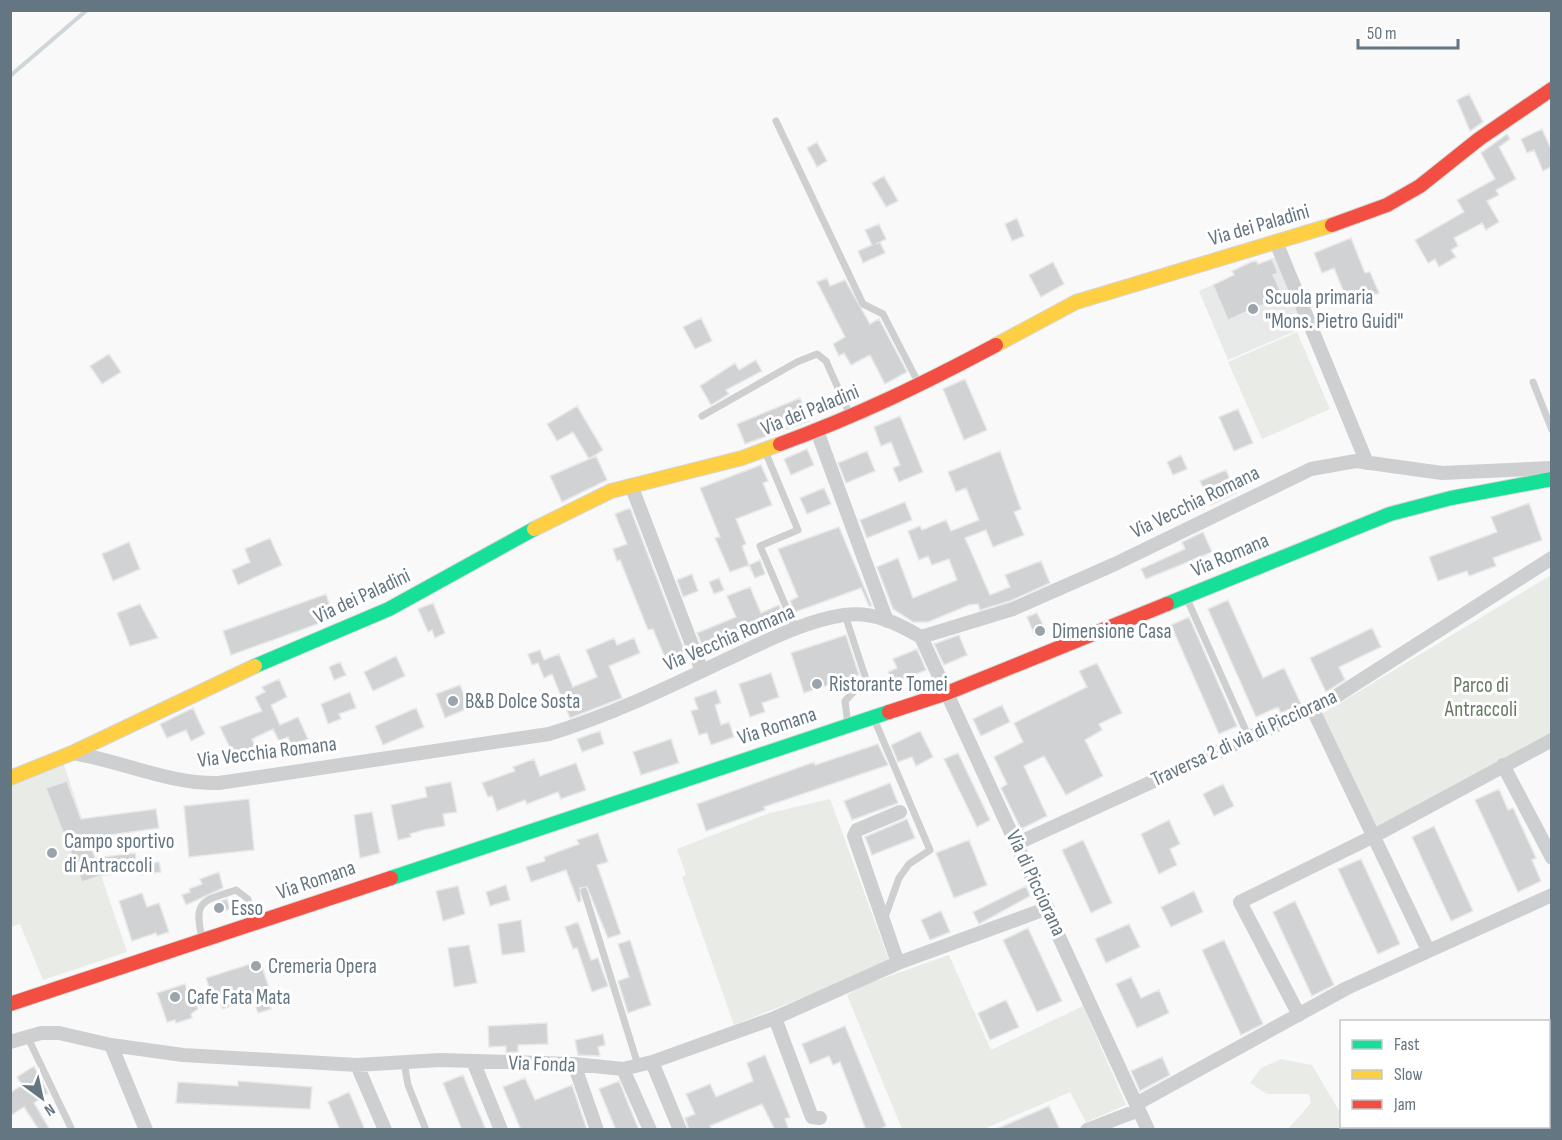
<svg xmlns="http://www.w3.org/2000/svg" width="1562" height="1140" viewBox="0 0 1562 1140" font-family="'Sofia Sans Condensed',sans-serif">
  <rect width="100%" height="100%" fill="#f9f9f9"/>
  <!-- built -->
  <path fill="#e8e9e9" d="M1277 256 1307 326 1228 360 1199 291 1234 275 1232 271 1256 260 1258 265Z"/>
  <!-- green -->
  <path fill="#e8ebe6" d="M1297 332 1330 409 1262 439 1228 362Z
    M1551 575V735L1378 829 1320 715Z
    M63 762 127 952 43 980 20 924 11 927V782Z
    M830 799 890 963 734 1025 682 877 686 875 677 849 770 813Z
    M949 955 991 1050 1083 1006 1126 1105 1086 1122 1070 1092 984 1129H902L847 995 867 984Z
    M1281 1059 1312 1065 1341 1114 1342 1126 1349 1127 1350 1129H1288L1311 1103 1309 1094H1267L1250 1083 1261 1068Z"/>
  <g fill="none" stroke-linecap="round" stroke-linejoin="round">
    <!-- stream -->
    <path stroke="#ced6d9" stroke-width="4" d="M10 76 87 10"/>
  </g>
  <!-- building -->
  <path fill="#d0d2d3" stroke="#e8e8e8" stroke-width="1.5" d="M1469 94 1483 122 1470 131 1457 100Z
    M1542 129 1551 149V167L1543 171 1534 150 1527 153 1521 139Z
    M1507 134 1510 139 1499 147 1516 179 1496 190 1499 195 1487 201 1499 222 1486 230 1482 223 1454 238 1458 246 1451 250 1456 257 1439 267 1435 259 1428 263 1415 240 1464 212 1457 200 1495 179 1481 153Z
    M817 142 827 161 817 167 807 148Z
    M884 176 898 201 886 207 872 183Z
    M1017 218 1024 236 1012 241 1005 224Z
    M879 224 886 239 876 244 880 242 885 253 863 263 858 251 872 245 865 230Z
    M1351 238 1365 273 1370 272 1379 293 1349 305 1334 268 1322 273 1314 253Z
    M1272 259 1278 273 1273 275 1283 296 1228 320 1213 285 1234 275 1232 271 1251 262 1256 261 1258 264Z
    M1053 262 1064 284 1041 297 1029 275Z
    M827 278 830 286 845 280 870 324 879 319 907 372 885 384 870 355 851 365 844 353 839 356 833 344 845 337 817 282Z
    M701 318 712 341 695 349 683 327Z
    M109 354 121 372 102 384 90 366Z
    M756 360 762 371 726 390 729 394 711 405 700 386 735 363 739 370Z
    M965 379 987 430 964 440 943 389Z
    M800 398 809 421 745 444 737 424Z
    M577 406 603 450 589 459 573 432 557 441 547 424Z
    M1238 409 1253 443 1234 451 1219 417Z
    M900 416 923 472 899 482 893 468 900 465 891 442 881 446 874 427Z
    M807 449 814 465 791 475 784 459Z
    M867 451 875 471 846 483 838 463Z
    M1000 451 1021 509 1014 512 1024 535 993 547 986 530 965 538 990 595 1010 587 1005 575 1041 561 1050 583 1010 601 980 610 978 604 969 605 928 622H913L893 609 877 567 898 558 913 598 957 580 949 559 932 565 928 556 919 560 908 531 920 526 922 530 946 520 951 531 979 520 966 488 956 492 948 472Z
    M1181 455 1187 469 1173 475 1167 462Z
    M596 456 607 480 562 502 550 476Z
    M761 465 768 481 763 483 772 505 736 519 746 544 742 546 749 565 730 572 715 538 720 537 700 488Z
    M1226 470 1236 493 1211 505 1200 481Z
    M824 488 831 504 807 514 800 498Z
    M905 502 912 520 867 538 860 520Z
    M1529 503 1542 540 1493 558 1496 566 1469 576 1467 571 1438 581 1429 557 1497 532 1491 517Z
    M630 508 687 657 668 665 653 629 648 630 620 560 617 561 613 549 627 544 615 514Z
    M839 527 872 606H869L861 588 795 612 790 601 798 597 778 549Z
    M1203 532 1212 552 1146 579 1141 569 1185 549 1182 542Z
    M270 538 282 565 238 585 232 570 250 562 245 549Z
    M129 542 140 569 113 581 102 554Z
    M760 560 765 574 755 578 749 565Z
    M692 574 698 591 683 597 677 580Z
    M719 578 724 590 714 594 709 582Z
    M750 587 761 613 779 605 787 622 707 657 697 633 736 617 727 596Z
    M326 594 334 618 231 655 223 631Z
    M1228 600 1263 678 1284 668 1301 704 1281 713 1278 707 1256 717 1208 609Z
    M433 603 445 633 435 638 432 630 428 632 418 609Z
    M140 604 158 638 130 646 117 613Z
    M1037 613 1046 631 1035 636 1027 617Z
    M1189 617 1237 726 1219 734 1171 625Z
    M1372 628 1381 647 1339 667 1345 680 1326 692 1310 658Z
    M846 635 859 675 804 693 791 653Z
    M959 635 967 655 944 665 934 644Z
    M614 638 617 645 634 638 640 653 609 666 622 698 570 718 552 674 544 678 538 663 532 665 528 654 540 650 544 660 559 654 573 687 597 677 586 650Z
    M917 649 926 670 893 684 888 672 897 668 893 659Z
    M396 656 405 676 373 691 364 672Z
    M340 662 346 675 334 680 329 667Z
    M1097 663 1122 713 1099 724 1102 730 1085 740 1103 776 1066 795 1044 756 1024 766 1047 816 1021 829 1001 788 1007 784 994 757 1023 742 1014 723 1087 687 1079 671Z
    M771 673 779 697 762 703 765 712 750 717 739 684Z
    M279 679 287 697 271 705 280 725 298 717 308 739 292 746 288 737 279 741 273 729 252 739 259 754 238 764 220 727 262 711 255 697 265 692 262 687Z
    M460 685 469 708 445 718 436 694Z
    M716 690 721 703 715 705 721 725 729 722 734 737 711 745 707 733 699 735 691 711 698 709 694 698Z
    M350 692 356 708 339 714 341 719 328 724 321 704Z
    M1002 705 1010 722 981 736 973 719Z
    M193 708 205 734 191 741 186 730 167 738 160 724Z
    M416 708 424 727 383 745 375 726Z
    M600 731 604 744 582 752 577 739Z
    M920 731 933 757 916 766 912 757 898 762 891 745Z
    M671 739 679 763 641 775 633 752Z
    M878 744 888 765 764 807 765 810 706 831 697 804 814 762 815 765Z
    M958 753 990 820 977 827 944 759Z
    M534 759 540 776 576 763 586 790 561 799 558 792 527 804 525 800 497 811 492 796 488 797 482 783 515 771 513 767Z
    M67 781 81 819 156 809 159 828 88 838 95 858 135 853 138 871 99 876 82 882 46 788Z
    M451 782 457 812 443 814 445 826 423 830 410 834 411 837 398 840 391 805 427 797 425 787Z
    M890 783 898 803 852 820 844 801Z
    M1223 784 1234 806 1214 816 1203 794Z
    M1499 789 1508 810 1513 808 1536 858 1532 860 1541 881 1518 892 1475 800Z
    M249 799 254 850 189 857 184 806Z
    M372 812 380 853 360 858 354 815Z
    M907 819 915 838 872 855 865 837Z
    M1169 820 1180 844 1170 849 1177 865 1159 874 1141 834Z
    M1434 826 1473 911 1451 921 1412 837Z
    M598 833 608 862 597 865 621 934 608 938 587 887 580 888 581 901 578 902 566 870 531 882 526 867 545 861 544 857 579 844 577 840Z
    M969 840 987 885 954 898 936 853Z
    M1083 840 1112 903 1091 913 1062 850Z
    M1361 859 1400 944 1378 954 1338 869Z
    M159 862 161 872 141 875 140 865Z
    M219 872 223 888 186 905 182 895 190 892 189 889 202 884 200 879Z
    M506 885 510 900 490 906 486 892Z
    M458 886 465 914 443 921 436 891Z
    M1026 886 1030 896 979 924 973 912Z
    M1194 891 1203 912 1171 927 1161 907Z
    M142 893 147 907 159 903 169 932 157 936 156 933 132 941 119 901Z
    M227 899 230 909 218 913 215 903Z
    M1295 901 1334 985 1312 996 1273 912Z
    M941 911 950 932 930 940 921 920Z
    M521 920 525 952 502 955 498 924Z
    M578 922 591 960 598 958 608 986 592 992 577 948 573 949 565 927Z
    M1129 924 1140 947 1106 963 1095 939Z
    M1028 928 1062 1001 1037 1012 1003 940Z
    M630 940 651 1005 628 1013 618 981 629 977 618 944Z
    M1224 940 1263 1024 1241 1035 1202 950Z
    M469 945 477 983 454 987 448 948Z
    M260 961 271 994 267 995 271 1009 258 1013 253 999 222 1009 217 992 211 994 206 978Z
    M1131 977 1141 998 1159 990 1169 1013 1137 1028 1116 984Z
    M185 984 189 997 194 996 198 1009 191 1014 192 1018 176 1023 175 1020 167 1022 157 993Z
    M1006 1000 1019 1027 990 1040 978 1013Z
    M547 1023 548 1044 518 1045V1052L506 1053V1046L489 1047 488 1026Z
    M845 1026 886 1126 879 1130H866L840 1062 833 1065 829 1056 810 1064 802 1044Z
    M603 1034 605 1045 598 1047 600 1056 578 1055 575 1040Z
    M765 1055 790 1117 785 1119 789 1130H775L762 1104 710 1126 712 1130H689L685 1118 695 1114 686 1094 710 1084 716 1097 753 1081 747 1063Z
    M1162 1057 1170 1075 1140 1091 1131 1071Z
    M34 1066 48 1093 34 1103 50 1130H39L24 1107 10 1116V1093L22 1085 17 1077Z
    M463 1075 486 1130H462L443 1083Z
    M525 1078 535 1100 572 1085 587 1130H521L503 1087Z
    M238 1081 312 1087 310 1109 176 1103 178 1082 238 1086Z
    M619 1081 627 1101 639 1130H616L599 1089Z
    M349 1092 365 1130H340L328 1102Z
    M1049 1106 1060 1130H994L1024 1117Z"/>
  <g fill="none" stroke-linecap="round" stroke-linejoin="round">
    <!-- fast casing -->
    <g stroke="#d5d6d7" stroke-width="16">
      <path id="fast" d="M1167 604 1390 514 1451 498 1552 479
        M255 666 389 609 534 529
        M391 878 889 712"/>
    </g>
    <!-- slow casing -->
    <g stroke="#d5d6d7" stroke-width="16">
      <path id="slow" d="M996 345 1076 302 1332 225
        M534 529 611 491 742 458 780 444
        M10 778 72 753 255 666"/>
    </g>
    <!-- jam casing -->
    <g stroke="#d5d6d7" stroke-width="16">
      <path id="jam" d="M1332 225 1387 205 1420 186 1479 139 1552 89
        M780 444C857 416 923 384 996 345
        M889 712 947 693 1167 604
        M10 1004 391 878"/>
    </g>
    <!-- lane -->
    <path stroke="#cecfd0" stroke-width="7" d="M776 121 863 304 883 314 919 384
      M1533 382 1552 430
      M702 416 797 362 817 354 826 361 850 415
      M765 451 798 530 760 546 796 630
      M1187 599 1247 733
      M845 615 866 679 845 701 848 725
      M874 719 930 850 909 864 899 878 885 917
      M584 891 638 1065
      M202 938C193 900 203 901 236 890L248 899 253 921
      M27 1036 72 1130
      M404 1062 408 1085 426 1130"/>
    <!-- street -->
    <path stroke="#cecfd0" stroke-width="14" d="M1276 242 1367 463
      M817 431 887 621
      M631 485 702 671
      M921 637 1148 1130
      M1313 710 1428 950
      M72 753C122 761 168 784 219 783L549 734C608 716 665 689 721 662 759 645 802 621 844 615 873 611 897 623 921 637L1013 609 1115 564 1311 469 1356 461 1442 473 1552 468
      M1503 765 1552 858
      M1018 843 1327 702 1552 558
      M898 963 854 836 857 830 900 812
      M1299 1015 1240 902 1374 836 1552 740
      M775 1018 810 1112 812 1117 820 1118
      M10 1042 41 1033H59L111 1045 183 1055 357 1065 440 1060 574 1064 623 1069 652 1062 775 1018 898 963 1048 908
      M111 1045 146 1130
      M473 1061 501 1130
      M652 1062 680 1130
      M574 1064 597 1130
      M357 1065 385 1130
      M623 1069 650 1130
      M1136 1104 1347 988 1552 895
      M1087 1130 1139 1110"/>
    <!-- fast -->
    <use href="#fast" stroke="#16e098" stroke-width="14"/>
    <!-- slow -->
    <use href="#slow" stroke="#ffcf43" stroke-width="14"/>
    <!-- jam -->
    <use href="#jam" stroke="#f24e42" stroke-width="14"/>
  </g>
  <!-- markers -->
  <g fill="#99a4ac" stroke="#fff" stroke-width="2">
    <circle cx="1253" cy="309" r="6"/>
    <circle cx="1040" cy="631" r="6"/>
    <circle cx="817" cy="684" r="6"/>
    <circle cx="453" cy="701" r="6"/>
    <circle cx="52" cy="853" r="6"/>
    <circle cx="219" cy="908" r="6"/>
    <circle cx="256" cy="966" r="6"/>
    <circle cx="175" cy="997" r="6"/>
  </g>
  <g text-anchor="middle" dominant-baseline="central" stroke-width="6" stroke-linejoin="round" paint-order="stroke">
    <!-- street labels -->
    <g font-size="21" fill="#657683" stroke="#fff">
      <text transform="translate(1259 225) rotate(-16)">Via dei Paladini</text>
      <text transform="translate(810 410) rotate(-22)">Via dei Paladini</text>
      <text transform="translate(1195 502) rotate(-26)">Via Vecchia Romana</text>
      <text transform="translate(1230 555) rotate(-23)">Via Romana</text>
      <text transform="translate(362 596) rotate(-25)">Via dei Paladini</text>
      <text transform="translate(729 638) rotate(-23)">Via Vecchia Romana</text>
      <text transform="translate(777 726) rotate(-18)">Via Romana</text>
      <text transform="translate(1244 738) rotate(-25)">Traversa 2 di via di Picciorana</text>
      <text transform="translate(267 752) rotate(-7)">Via Vecchia Romana</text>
      <text transform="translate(316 880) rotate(-19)">Via Romana</text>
      <text transform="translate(1036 883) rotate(65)">Via di Picciorana</text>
      <text transform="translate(542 1064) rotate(2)">Via Fonda</text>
    </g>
    <!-- poi labels -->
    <g font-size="21" fill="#657683" stroke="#fff" text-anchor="start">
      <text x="1265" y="297">Scuola primaria<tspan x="1265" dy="24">"Mons. Pietro Guidi"</tspan></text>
      <text x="1052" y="631">Dimensione Casa</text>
      <text x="829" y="684">Ristorante Tomei</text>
      <text x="465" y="701">B&amp;B Dolce Sosta</text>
      <text x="64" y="841">Campo sportivo<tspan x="64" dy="24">di Antraccoli</tspan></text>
      <text x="231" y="908">Esso</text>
      <text x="268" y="966">Cremeria Opera</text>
      <text x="187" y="997">Cafe Fata Mata</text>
    </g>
    <!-- park labels -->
    <g font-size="21" fill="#687a64" stroke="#fff">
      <text x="1481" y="685">Parco di<tspan x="1481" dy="24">Antraccoli</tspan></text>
    </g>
  </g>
  <!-- border -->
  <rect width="1562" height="1140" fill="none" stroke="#657683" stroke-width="24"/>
  <!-- legend -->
  <rect x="1340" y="1020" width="210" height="108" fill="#ffffff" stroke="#c1c8cd" stroke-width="1.5"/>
  <rect x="1352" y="1040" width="30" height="9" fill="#16e098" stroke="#c1c8cd" stroke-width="1.5"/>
  <text x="1394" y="1050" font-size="18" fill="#657683">Fast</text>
  <rect x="1352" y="1070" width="30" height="9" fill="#ffcf43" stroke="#c1c8cd" stroke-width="1.5"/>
  <text x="1394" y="1080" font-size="18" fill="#657683">Slow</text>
  <rect x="1352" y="1100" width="30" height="9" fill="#f24e42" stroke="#c1c8cd" stroke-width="1.5"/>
  <text x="1394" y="1110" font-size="18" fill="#657683">Jam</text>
  <!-- north arrow -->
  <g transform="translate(42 1098) rotate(147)" stroke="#ffffff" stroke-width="4.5" paint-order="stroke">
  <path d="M0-4.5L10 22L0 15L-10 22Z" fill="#657683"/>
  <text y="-9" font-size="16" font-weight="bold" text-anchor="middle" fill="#657683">N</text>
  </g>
  <!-- scale -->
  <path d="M1358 39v9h100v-9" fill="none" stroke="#657683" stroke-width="3"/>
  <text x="1367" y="39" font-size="18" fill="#657683" stroke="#ffffff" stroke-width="4.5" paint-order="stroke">50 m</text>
</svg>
